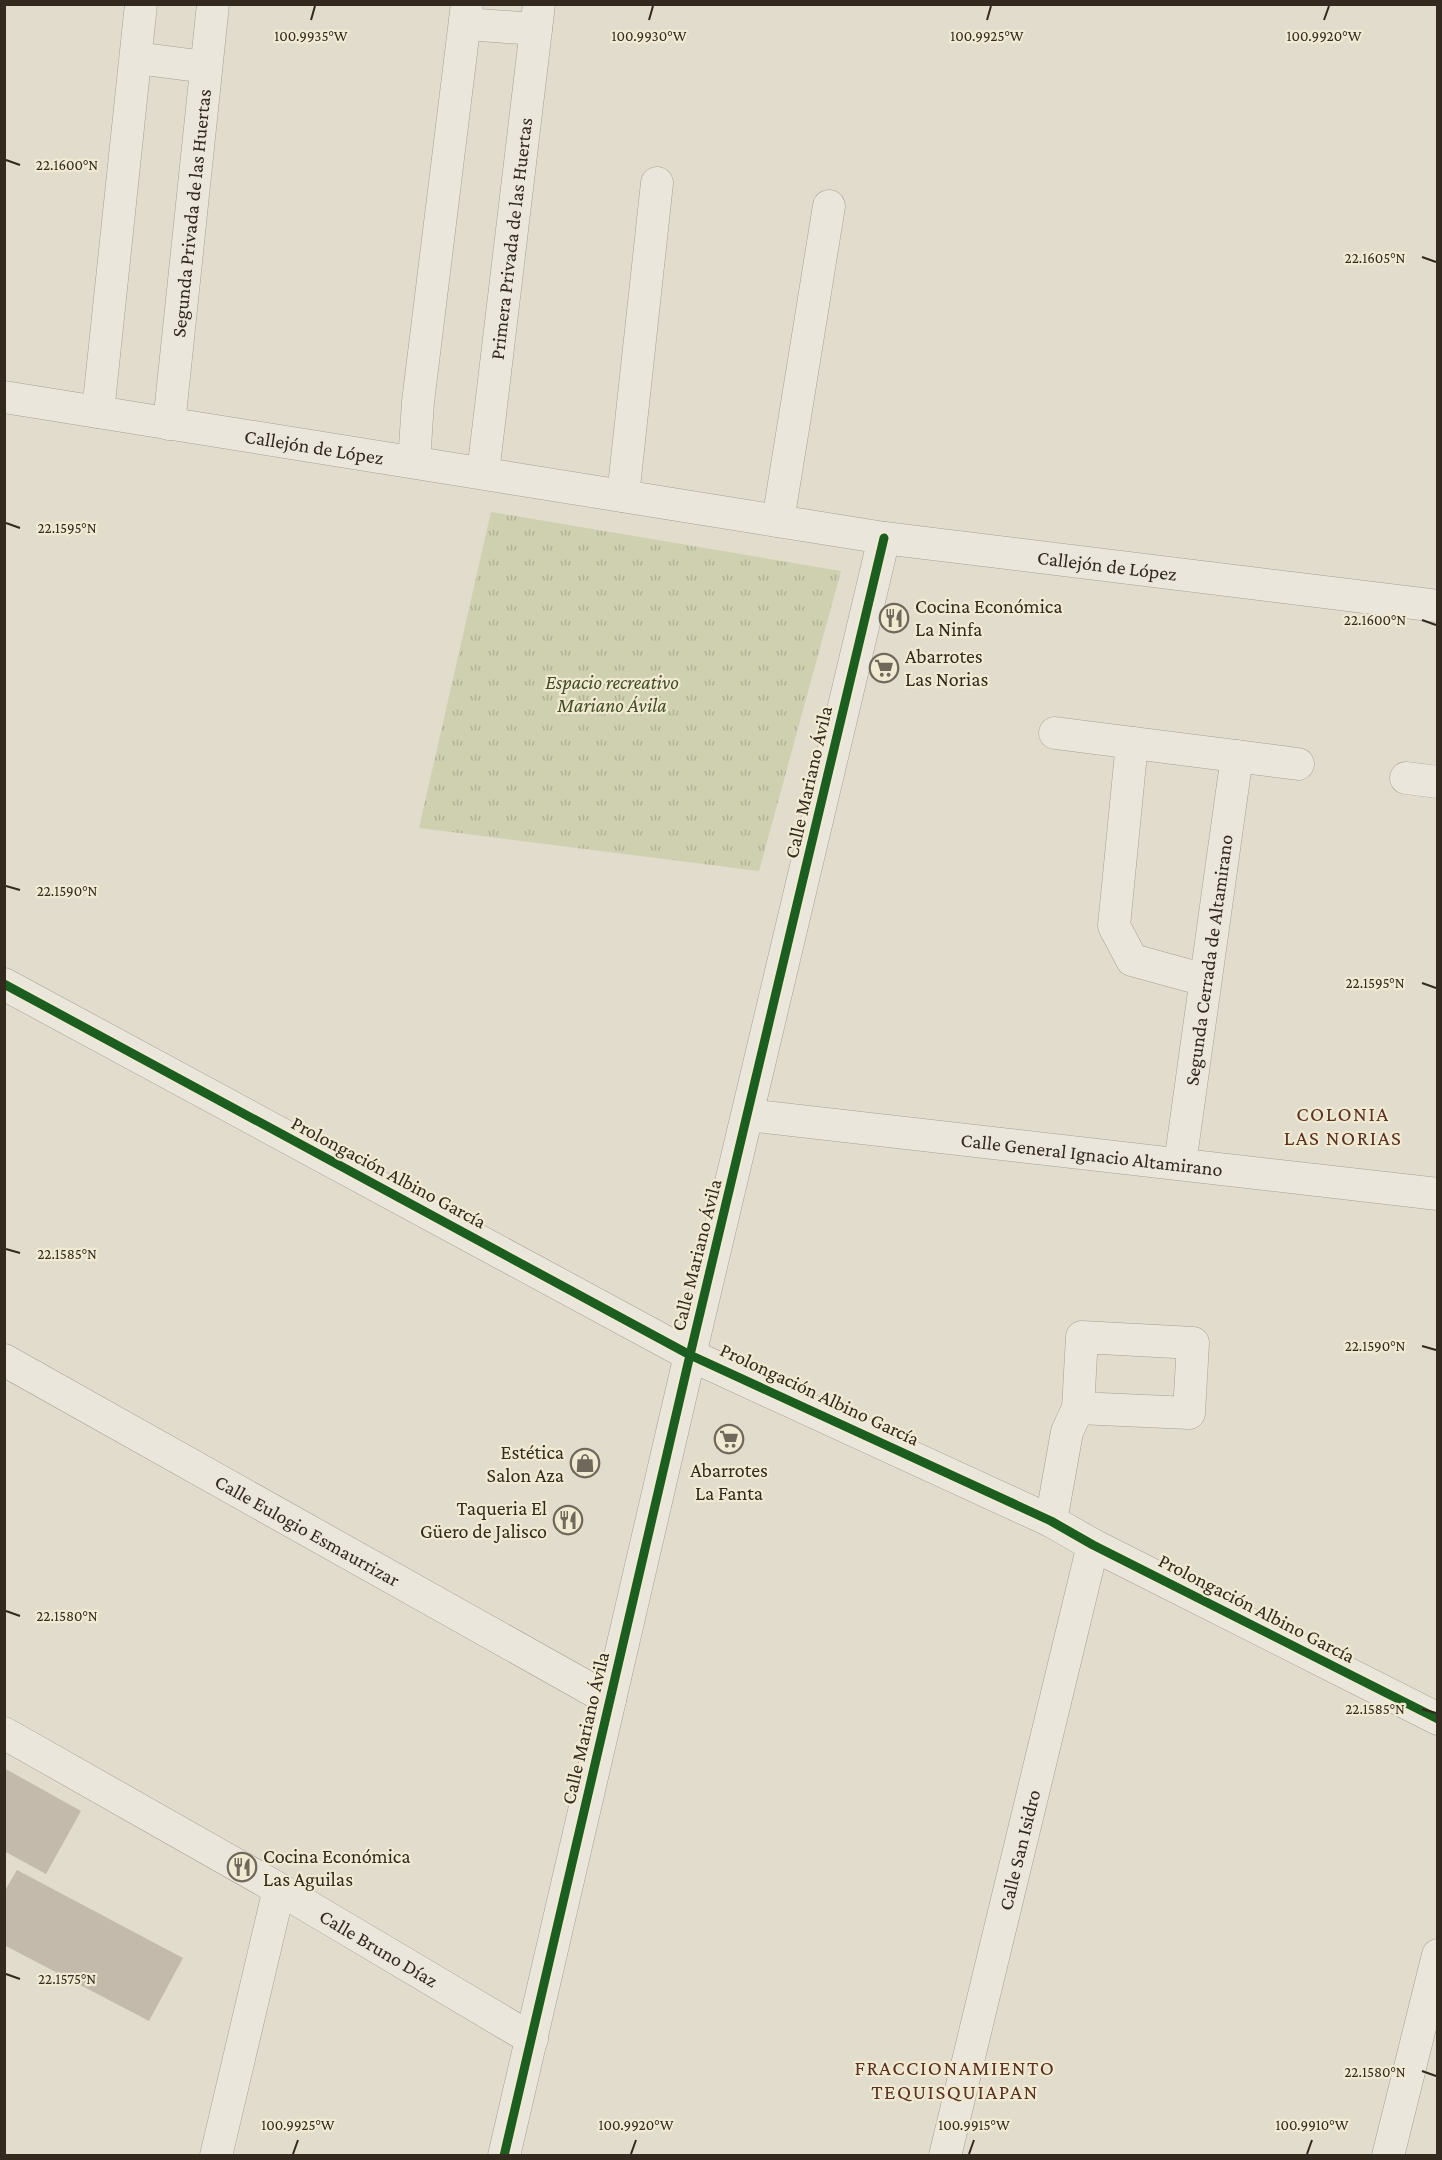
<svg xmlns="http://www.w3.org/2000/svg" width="1442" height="2160" viewBox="0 0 1442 2160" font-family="'Crimson Pro',serif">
  <defs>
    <pattern id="park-tufts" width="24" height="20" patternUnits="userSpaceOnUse" patternTransform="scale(1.5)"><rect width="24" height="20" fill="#ced0af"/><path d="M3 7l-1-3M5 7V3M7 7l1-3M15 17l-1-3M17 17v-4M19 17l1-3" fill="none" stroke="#b1b396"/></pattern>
  </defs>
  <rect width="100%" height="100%" fill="#e1dccb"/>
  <!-- park -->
  <path fill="url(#park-tufts)" d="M491 512 841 571 759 871 419 828Z"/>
  <!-- building -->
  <path fill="#c4baac" d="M4 1768 81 1811 46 1874 4 1851Z
    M17 1870 183 1958 149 2021 4 1945V1892Z"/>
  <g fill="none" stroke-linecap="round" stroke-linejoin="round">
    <!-- minor casing -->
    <g stroke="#a6a195" stroke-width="33">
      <g id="minor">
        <path d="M465 24 536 29"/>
        <path d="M136 58 206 67"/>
        <path id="s1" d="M4 397 884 538 1438 606"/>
        <path d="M98 412 141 4"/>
        <path id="s2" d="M169 424 213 4"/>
        <path d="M414 462 418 402 467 4"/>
        <path id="s3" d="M483 473 539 4"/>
        <path d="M623 496 657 183"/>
        <path d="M778 521 829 206"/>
        <path d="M1055 733 1298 764"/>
        <path d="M1132 743 1114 926 1132 960 1205 980"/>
        <path d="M1406 778 1438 782"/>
        <path d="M4 984 690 1355 1051 1521 1093 1545 1438 1719"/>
        <path id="s4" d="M748 1115 1438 1194"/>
        <path id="s5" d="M1180 1164 1237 756"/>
        <path id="s6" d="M4 1360 610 1700"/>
        <path d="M1051 1521 1067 1432 1078 1408 1082 1337 1193 1343 1189 1413 1078 1408"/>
        <path id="s7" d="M4 1733 279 1889 532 2039"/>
        <path d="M216 2156 279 1889"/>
        <path d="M504 2156 690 1355 884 538"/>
        <path id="s8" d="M945 2156 1093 1545"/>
        <path d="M1388 2156 1438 1955"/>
      </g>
    </g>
    <!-- minor -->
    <use href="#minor" stroke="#eae6dc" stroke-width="32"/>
    <!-- cycleway casing -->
    <g stroke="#f1ead2" stroke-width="13">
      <path id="cycleway" d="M4 984 690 1355 1051 1521 1093 1545 1438 1719
        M504 2156 690 1355 884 538"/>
    </g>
    <!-- cycleway -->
    <use href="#cycleway" stroke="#1b5e20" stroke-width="9"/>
  </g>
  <!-- ticks -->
  <path fill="none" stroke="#33291e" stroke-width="2" d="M311 20 315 6M649 20 653 6M987 20 991 6M1324 20 1329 6M6 160 20 165M1422 257 1436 262M6 523 20 528M1422 620 1436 625M6 886 20 890M1422 983 1436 988M6 1249 20 1253M1422 1346 1436 1350M6 1611 20 1616M1422 1709 1436 1713M6 1974 20 1979M1422 2071 1436 2076M293 2154 298 2140M631 2154 636 2140M969 2154 974 2140M1307 2154 1312 2140"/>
  <!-- icons -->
  <defs>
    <g id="restaurant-ring" transform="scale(1.5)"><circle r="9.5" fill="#f1ead2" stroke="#70685b" stroke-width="1.5"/><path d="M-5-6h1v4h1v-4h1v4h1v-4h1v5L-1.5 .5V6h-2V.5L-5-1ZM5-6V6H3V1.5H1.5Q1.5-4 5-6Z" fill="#70685b"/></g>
    <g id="supermarket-ring" transform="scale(1.5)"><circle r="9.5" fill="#f1ead2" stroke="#70685b" stroke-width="1.5"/><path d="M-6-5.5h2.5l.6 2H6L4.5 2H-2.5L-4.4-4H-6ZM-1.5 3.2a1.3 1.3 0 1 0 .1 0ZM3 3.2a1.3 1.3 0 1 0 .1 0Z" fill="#70685b"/></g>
    <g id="shop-ring" transform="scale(1.5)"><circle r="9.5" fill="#f1ead2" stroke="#70685b" stroke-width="1.5"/><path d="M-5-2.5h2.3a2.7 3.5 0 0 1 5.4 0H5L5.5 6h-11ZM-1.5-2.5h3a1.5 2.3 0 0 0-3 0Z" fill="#70685b"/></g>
  </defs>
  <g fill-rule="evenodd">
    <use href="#restaurant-ring" x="894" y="618"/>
    <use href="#supermarket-ring" x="884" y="668"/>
    <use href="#supermarket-ring" x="729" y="1439"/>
    <use href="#shop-ring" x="585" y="1463"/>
    <use href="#restaurant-ring" x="568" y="1520"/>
    <use href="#restaurant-ring" x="242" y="1867"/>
  </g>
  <g text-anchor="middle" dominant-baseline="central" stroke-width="4.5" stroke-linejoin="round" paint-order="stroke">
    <!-- street labels -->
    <g font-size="20" fill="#33291e" stroke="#f1ead2">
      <text stroke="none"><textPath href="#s2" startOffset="212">Segunda Privada de las Huertas</textPath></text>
      <text stroke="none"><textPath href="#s3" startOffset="236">Primera Privada de las Huertas</textPath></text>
      <text stroke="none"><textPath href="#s1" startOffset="314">Callejón de López</textPath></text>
      <text stroke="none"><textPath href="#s1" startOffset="1116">Callejón de López</textPath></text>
      <text transform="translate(808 782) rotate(-77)">Calle Mariano Ávila</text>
      <text stroke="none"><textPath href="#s5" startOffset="206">Segunda Cerrada de Altamirano</textPath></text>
      <text stroke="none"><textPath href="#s4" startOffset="346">Calle General Ignacio Altamirano</textPath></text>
      <text transform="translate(389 1172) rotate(28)">Prolongación Albino García</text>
      <text transform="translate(696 1255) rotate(-76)">Calle Mariano Ávila</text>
      <text transform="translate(820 1394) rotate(25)">Prolongación Albino García</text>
      <text stroke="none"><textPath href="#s6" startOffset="348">Calle Eulogio Esmaurrizar</textPath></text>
      <text transform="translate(1257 1608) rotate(27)">Prolongación Albino García</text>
      <text transform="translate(585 1728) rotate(-77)">Calle Mariano Ávila</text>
      <text stroke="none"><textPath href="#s8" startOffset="315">Calle San Isidro</textPath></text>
      <text stroke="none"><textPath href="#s7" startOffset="432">Calle Bruno Díaz</textPath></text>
    </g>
    <!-- poi labels -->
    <g font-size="20" fill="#33291e" stroke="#f1ead2" text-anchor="start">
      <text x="915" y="606">Cocina Económica<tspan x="915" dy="23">La Ninfa</tspan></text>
      <text x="905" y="656">Abarrotes<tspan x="905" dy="23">Las Norias</tspan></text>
      <text x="564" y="1452" text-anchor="end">Estética<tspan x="564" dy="23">Salon Aza</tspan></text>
      <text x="729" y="1470" text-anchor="middle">Abarrotes<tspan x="729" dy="23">La Fanta</tspan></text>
      <text x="547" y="1508" text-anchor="end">Taqueria El<tspan x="547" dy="23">Güero de Jalisco</tspan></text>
      <text x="263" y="1856">Cocina Económica<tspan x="263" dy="23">Las Aguilas</tspan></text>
    </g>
    <!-- park labels -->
    <g font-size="20" font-style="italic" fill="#424d27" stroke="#f1ead2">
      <text x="612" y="682">Espacio recreativo<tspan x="612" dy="23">Mariano Ávila</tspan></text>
    </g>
    <!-- neighbourhood labels -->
    <g font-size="21" letter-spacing="1.5" fill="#5b3122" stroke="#f1ead2">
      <text x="1343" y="1114">COLONIA<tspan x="1343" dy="24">LAS NORIAS</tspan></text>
      <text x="955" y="2068">FRACCIONAMIENTO<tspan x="955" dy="24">TEQUISQUIAPAN</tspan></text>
    </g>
  </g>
  <g font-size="15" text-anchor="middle" fill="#33291e" stroke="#f1ead2" stroke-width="4.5" stroke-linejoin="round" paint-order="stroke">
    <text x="311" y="41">100.9935°W</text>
    <text x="649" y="41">100.9930°W</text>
    <text x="987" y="41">100.9925°W</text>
    <text x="1324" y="41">100.9920°W</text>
    <text x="67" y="170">22.1600°N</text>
    <text x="1375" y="263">22.1605°N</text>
    <text x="67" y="533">22.1595°N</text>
    <text x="1375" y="625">22.1600°N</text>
    <text x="67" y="896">22.1590°N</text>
    <text x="1375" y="988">22.1595°N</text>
    <text x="67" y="1259">22.1585°N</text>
    <text x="1375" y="1351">22.1590°N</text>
    <text x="67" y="1621">22.1580°N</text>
    <text x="1375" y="1714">22.1585°N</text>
    <text x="67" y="1984">22.1575°N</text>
    <text x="1375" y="2077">22.1580°N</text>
    <text x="298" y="2130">100.9925°W</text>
    <text x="636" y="2130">100.9920°W</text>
    <text x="974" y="2130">100.9915°W</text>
    <text x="1312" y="2130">100.9910°W</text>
  </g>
  <!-- border -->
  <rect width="1442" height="2160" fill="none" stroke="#33291e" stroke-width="12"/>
</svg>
